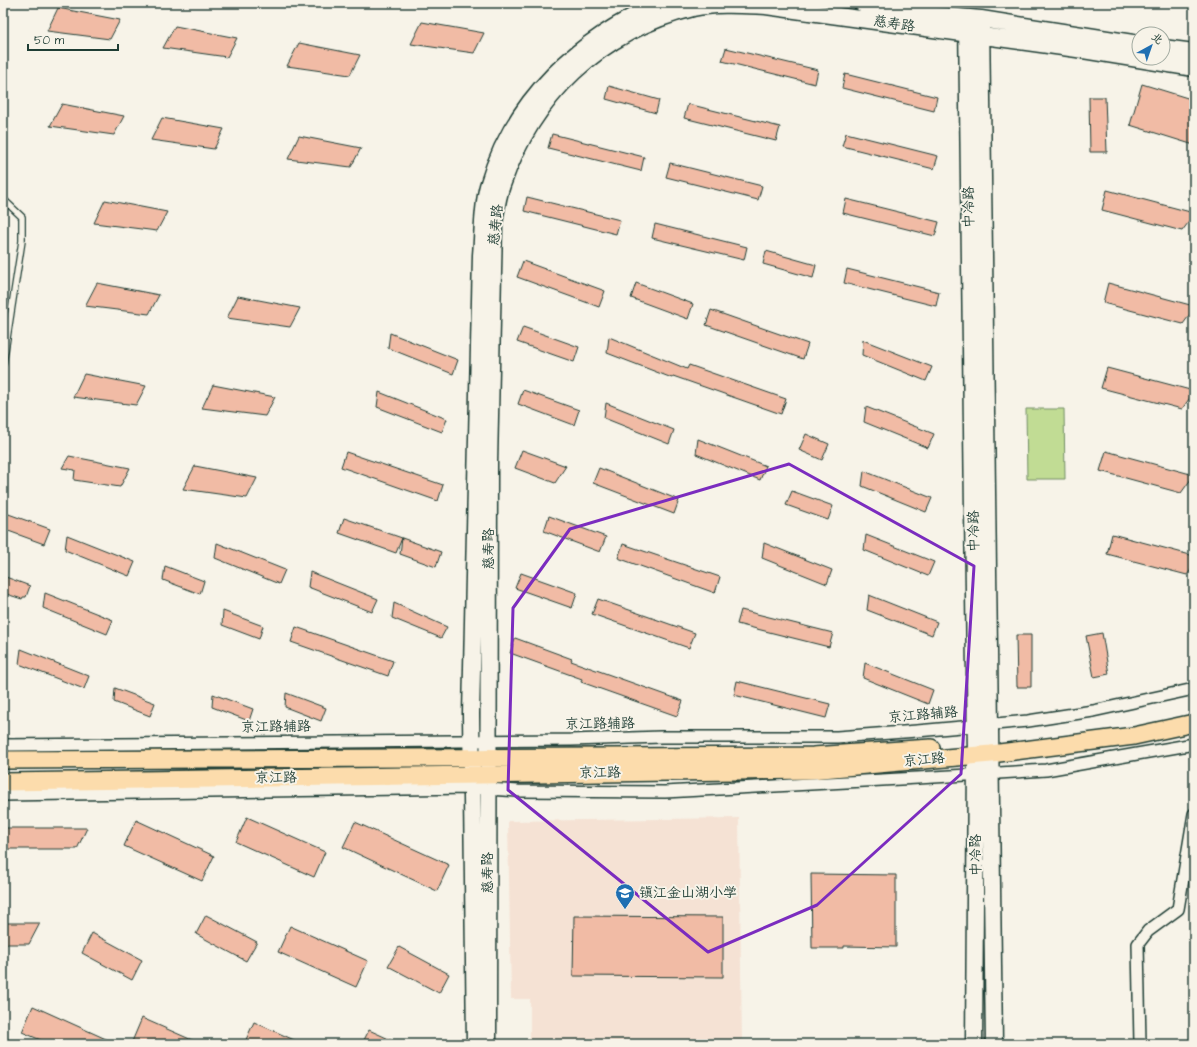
<svg xmlns="http://www.w3.org/2000/svg" width="1197" height="1047" viewBox="0 0 1197 1047" font-family="'Architects Daughter','LXGW WenKai TC',sans-serif">
  <rect width="100%" height="100%" fill="#f7f3e8"/>
  <filter id="ink" filterUnits="userSpaceOnUse"><feTurbulence type="fractalNoise" baseFrequency=".025" numOctaves="2"/><feDisplacementMap in="SourceGraphic" scale="8" xChannelSelector="R" yChannelSelector="G"/><feConvolveMatrix kernelMatrix="1 2 1 2 8 2 1 2 1" color-interpolation-filters="sRGB"/></filter>
  <g filter="url(#ink)">
    <!-- built -->
    <path fill="#f5e2d4" d="M739 818 742 1044H530V999H511L508 821Z"/>
    <!-- green -->
    <path fill="#c1dc94" stroke="#708c64" d="M1026 409H1064L1065 479H1027Z"/>
    <!-- building -->
    <path fill="#f1bba5" stroke="#1f3d34" d="M58 8 120 20 110 39 47 31Z
      M422 22 484 33 474 53 411 44Z
      M175 26 237 38 227 57 163 48Z
      M299 43 360 55 350 75 287 66Z
      M726 48 818 70 815 84 722 61Z
      M845 74 937 97 934 111 842 88Z
      M1142 84 1194 100V145L1130 125Z
      M609 86 659 100 656 113 606 99Z
      M1089 97H1105L1107 152H1090Z
      M62 104 124 116 114 135 50 126Z
      M688 104 780 127 776 141 684 118Z
      M162 118 224 129 214 149 151 140Z
      M846 133 938 156 934 169 842 146Z
      M552 134 644 157 641 171 548 148Z
      M299 136 361 148 351 167 288 159Z
      M670 163 762 186 758 200 666 177Z
      M1107 190 1194 213V215L1182 231 1102 210Z
      M527 197 620 220 616 234 524 211Z
      M846 199 939 222 935 236 843 213Z
      M105 200 167 212 157 231 94 223Z
      M655 224 747 247 744 260 652 238Z
      M766 251 816 265 813 278 763 264Z
      M523 261 605 291 599 307 517 277Z
      M847 269 939 292 936 306 844 283Z
      M97 283 159 295 149 314 85 306Z
      M636 283 693 304 688 319 631 298Z
      M1108 283 1194 306V309L1183 324 1103 303Z
      M238 296 300 308 290 327 227 318Z
      M711 310 808 344 803 359 706 325Z
      M523 327 579 347 574 362 517 342Z
      M390 333 458 360 453 374 388 348Z
      M609 337 687 369 689 365 786 399 781 414 673 376 672 378 607 353Z
      M863 340 932 367 926 381 862 355Z
      M1107 368 1194 391V392L1182 409 1101 388Z
      M84 374 146 386 136 405 73 397Z
      M213 385 275 397 265 416 202 408Z
      M523 390 579 410 574 425 518 404Z
      M379 392 447 419 442 432 377 407Z
      M606 403 674 430 669 444 604 418Z
      M866 407 934 434 928 448 864 422Z
      M806 434 829 444 822 460 799 450Z
      M698 439 766 466 760 480 696 454Z
      M522 450 566 466 555 483 515 468Z
      M1106 451 1194 475 1181 493 1100 471Z
      M346 452 443 485 438 501 341 467Z
      M69 456 130 468 120 487 74 480 75 470 62 468Z
      M195 466 257 478 247 498 183 489Z
      M599 468 679 500 674 514 593 483Z
      M864 471 932 498 926 512 862 486Z
      M792 491 833 506 828 520 786 505Z
      M3 512 50 529 44 544 3 529Z
      M549 516 606 537 600 552 544 531Z
      M344 518 402 538 396 553 339 533Z
      M1112 534 1194 556V566L1187 575 1107 554Z
      M67 535 135 562 129 576 65 550Z
      M866 535 934 562 928 576 864 550Z
      M402 538 441 552 436 567 400 554Z
      M217 543 285 570 279 584 215 558Z
      M764 543 832 570 827 584 762 558Z
      M623 544 720 577 715 593 618 558Z
      M165 566 204 581 200 594 163 580Z
      M310 572 378 599 372 612 308 587Z
      M521 573 577 593 572 608 515 588Z
      M3 576 30 586 26 597H23L22 599 3 593Z
      M45 593 113 620 107 634 43 608Z
      M869 595 937 622 932 635 867 610Z
      M598 599 695 633 689 648 592 614Z
      M394 603 447 627 441 638 392 618Z
      M741 610 833 633 829 647 737 624Z
      M223 611 263 626 259 639 222 625Z
      M296 627 393 661 388 676 291 642Z
      M1102 633 1109 674 1094 677 1086 636Z
      M1016 635H1031V687H1017Z
      M515 638 572 659 571 661 683 701 677 716 581 682 582 679 510 653Z
      M21 649 89 676 84 689 19 664Z
      M865 663 933 690 928 704 863 678Z
      M737 681 830 704 826 718 734 695Z
      M115 688 155 703 150 716 114 702Z
      M286 693 326 708 321 721 285 707Z
      M213 694 253 709 249 721 212 707Z
      M247 817 325 852 314 877 236 842Z
      M136 820 214 856 202 881 124 846Z
      M355 822 449 865 437 891 343 847Z
      M3 828H87L77 849H3Z
      M811 874 896 875V947L844 946V948H812Z
      M206 915 257 942 246 961 196 934Z
      M574 916 723 917V977L573 976Z
      M3 923H40L29 944H3Z
      M290 926 368 961 356 987 278 952Z
      M92 933 142 960 132 980 82 953Z
      M399 947 449 974 439 993 388 966Z
      M33 1006 117 1044H50L22 1032Z
      M142 1018 201 1044H131Z
      M254 1022 303 1044H244Z
      M369 1030 400 1044H362Z"/>
    <g fill="none" stroke-linecap="round" stroke-linejoin="round">
      <!-- lane casing -->
      <g stroke="#1f3d34" stroke-width="8">
        <path id="lane" d="M3 199 22 217V241L3 364"/>
      </g>
      <!-- street casing -->
      <g stroke="#1f3d34" stroke-width="14">
        <path id="street" d="M3 745 571 740 661 737H837L917 731 1028 721 1093 711 1194 689
          M3 795 472 788 518 791 665 792 918 778 1046 770 1194 744
          M1140 1044 1138 944 1148 931 1178 909 1194 814"/>
      </g>
      <!-- secondary casing -->
      <g stroke="#1f3d34" stroke-width="19">
        <path id="secondary" d="M862 3 924 14 981 19 1139 44
          M967 19 976 756 974 1044
          M981 19 994 1044
          M1163 48 1194 52
          M475 1044 471 714 481 255C483 233 482 208 488 186 513 99 580 38 661 3
          M488 1044 489 464 494 224C496 211 497 198 502 185 533 95 600 31 693 8 717 3 742 5 766 6L1077 49 1194 68"/>
      </g>
      <!-- primary casing -->
      <g stroke="#1f3d34" stroke-width="20">
        <path id="primary" d="M3 760 813 756 931 748
          M3 782 810 770 991 754 1134 736 1194 723"/>
      </g>
      <!-- lane -->
      <use href="#lane" stroke="#f7f3e8" stroke-width="5.5"/>
      <!-- street -->
      <use href="#street" stroke="#f7f3e8" stroke-width="11"/>
      <!-- secondary -->
      <use href="#secondary" stroke="#f7f3e8" stroke-width="16"/>
      <!-- primary -->
      <use href="#primary" stroke="#fcdcac" stroke-width="17"/>
    </g>
  </g>
  <!-- marked area -->
  <path fill="none" stroke="#7b2cbf" stroke-width="3" stroke-linejoin="round" d="M789 464 974 566 961 774 817 905 708 952 508 790 513 608 570 529Z"/>
  <!-- icons -->
  <defs>
    <g id="school-pin" transform="scale(1)"><path d="M0 17L-7.5 6A9.5 9.5 0 1 1 7.5 6Z" fill="#1f6fb2" stroke="#f7f3e8"/><path d="M0-5L7-2L0 1L-7-2ZM-4 1L0 2.5L4 1V4Q0 6-4 4Z" fill="#fff"/></g>
  </defs>
  <g fill-rule="evenodd">
    <use href="#school-pin" x="625" y="893"/>
  </g>
  <g text-anchor="middle" dominant-baseline="central" stroke-width="4" stroke-linejoin="round" paint-order="stroke">
    <!-- street labels -->
    <g font-size="14" fill="#1f3d34" stroke="#f7f3e8">
      <text transform="translate(894 24) rotate(8)">慈寿路</text>
      <text transform="translate(969 207) rotate(-91)">中冷路</text>
      <text transform="translate(496 225) rotate(-84)">慈寿路</text>
      <text transform="translate(974 531) rotate(-91)">中冷路</text>
      <text transform="translate(489 549) rotate(-90)">慈寿路</text>
      <text transform="translate(923 715) rotate(-5)">京江路辅路</text>
      <text transform="translate(600 724) rotate(-1)">京江路辅路</text>
      <text transform="translate(276 727) rotate(-1)">京江路辅路</text>
      <text transform="translate(924 760) rotate(-5)">京江路</text>
      <text transform="translate(600 773) rotate(-1)">京江路</text>
      <text transform="translate(276 778) rotate(-1)">京江路</text>
      <text transform="translate(976 855) rotate(-90)">中冷路</text>
      <text transform="translate(488 873) rotate(-90)">慈寿路</text>
    </g>
    <!-- poi labels -->
    <g font-size="14" fill="#1f3d34" stroke="#f7f3e8" text-anchor="start">
      <text x="639" y="893">镇江金山湖小学</text>
    </g>
  </g>
  <!-- margin -->
  <rect width="1197" height="1047" fill="none" stroke="#f7f3e8" stroke-width="16"/>
  <rect x="8" y="8" width="1181" height="1031" fill="none" stroke="#1f3d34" stroke-width="1.5" filter="url(#ink)"/>
  <!-- north arrow -->
  <g transform="translate(1151 46) rotate(40)"><circle r="19" fill="#f7f3e8" stroke="#a1aaa0"/>
  <path d="M0-3L7 15L0 10L-7 15Z" fill="#1f6fb2"/>
  <text y="-6" font-size="11" font-weight="bold" text-anchor="middle" fill="#1f3d34">北</text>
  </g>
  <!-- scale -->
  <path d="M28 44v6h90v-6" fill="none" stroke="#1f3d34" stroke-width="2"/>
  <text x="34" y="44" font-size="12" fill="#1f3d34" stroke="#f7f3e8" stroke-width="3" paint-order="stroke">50 m</text>
</svg>
